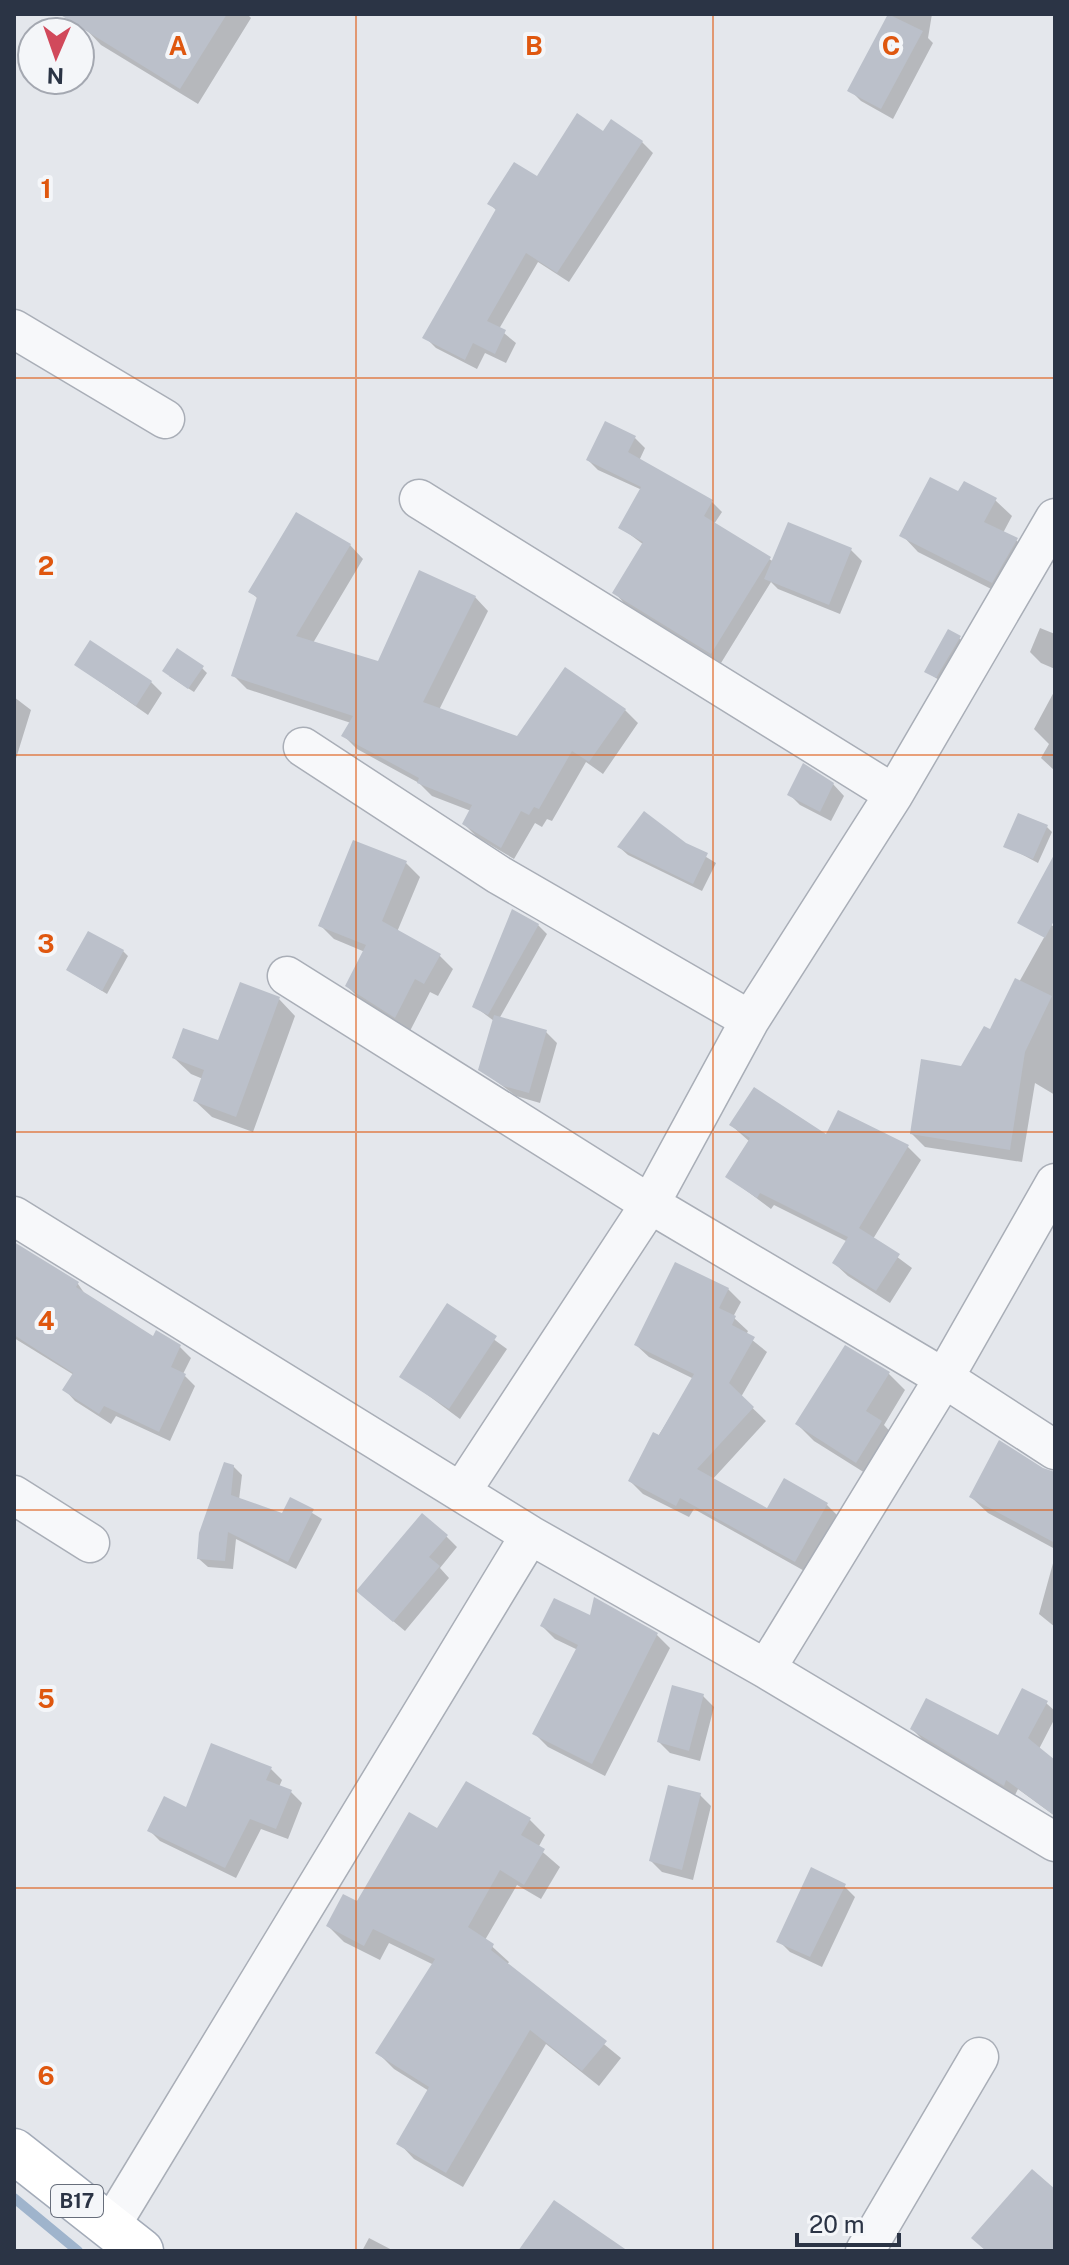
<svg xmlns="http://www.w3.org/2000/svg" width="1069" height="2265" viewBox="0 0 1069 2265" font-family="'Public Sans',sans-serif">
  <rect width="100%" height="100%" fill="#e4e7ec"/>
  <!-- shadow -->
  <path fill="#0003" d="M93 14H247L251 18 198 104 101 45 85 28Z
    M890 14H932L928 38 933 43 893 119 861 101 850 90Z
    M604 134 642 142 653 153 569 282 538 262 499 329 516 343 506 363 485 353 477 369 436 348 425 337 497 211 490 204 538 179Z
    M635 438 645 448 639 461 712 502 722 512 714 524 774 562 851 550 862 561 840 614 778 589 771 582 721 663 624 603 615 593 644 545 620 527 642 490 598 470 588 460Z
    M959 494 995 500 1012 516 1003 533 1016 540 1033 557 1009 598 918 552 902 535Z
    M350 545 363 559 313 643 379 664 475 597 488 611 439 710 518 739 625 710 638 723 603 774 586 762 552 821 547 819 542 827 535 823 514 859 477 837 464 824 471 811 432 796 419 783 357 749 344 736 351 723 247 689 234 676 258 599 251 592Z
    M1040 628 1055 634V669L1041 663 1030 652Z
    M959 638 964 643 942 682 927 672Z
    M76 665 151 682 162 693 148 715Z
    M202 668 207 673 194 692 169 676Z
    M1055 690V771L1041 758 1049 744 1034 729Z
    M14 697 31 710 14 765Z
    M833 784 844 796 831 821 800 805 789 794Z
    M1047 827 1052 832 1038 863 1006 846Z
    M685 844 716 863 702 891 628 855 619 847Z
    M406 863 420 877 397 932 439 955 453 969 438 996 430 992 410 1031 361 1000 347 986 365 952 334 939 320 925Z
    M538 925 547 934 499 1019 546 1032 557 1043 540 1103 516 1096 480 1069 494 1021 474 1006Z
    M1051 925 1055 927V1095L1035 1083 1022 1162 925 1147 912 1134 991 1032Z
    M123 951 128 956 107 994 68 970Z
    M279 999 295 1016 253 1132 212 1117 195 1101 203 1079 191 1074 174 1058 220 1043Z
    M731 1125 907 1146 921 1160 873 1239 912 1268 890 1303 848 1276 834 1263 848 1242 774 1205 771 1209 728 1177 750 1142Z
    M14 1244 78 1284 87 1297 153 1339 180 1347 191 1358 183 1374 195 1386 170 1441 116 1416 111 1424 75 1401 65 1390 74 1375 14 1338Z
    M728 1289 741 1302 733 1317 748 1331 746 1335 767 1352 741 1397 766 1421 712 1480 768 1511 827 1505 840 1518 808 1573 694 1509 689 1517 643 1494 630 1481 694 1379 649 1357 636 1345Z
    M448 1306 507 1349 460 1419 402 1376Z
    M846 1348 889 1374 905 1390 884 1425 897 1439 873 1478 814 1441 797 1424Z
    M233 1466 242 1475 239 1500 283 1516 291 1500 322 1519 296 1569 236 1539 233 1569 208 1567 199 1559Z
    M1042 1470 1055 1473V1549L988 1513 971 1497Z
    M446 1536 457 1547 440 1568 449 1578 405 1631 370 1602Z
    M1055 1556V1627L1039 1614Z
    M596 1600 657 1635 670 1648 605 1776 548 1747 535 1734 578 1650 555 1639 542 1626 591 1618Z
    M703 1696 714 1707 700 1761 670 1753 659 1742Z
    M1046 1703 1055 1711V1718L1039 1749 1055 1763V1816L1018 1789 1015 1795 923 1740 912 1729 999 1737Z
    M271 1769 282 1780 279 1787 291 1792 302 1803 288 1839 261 1829 236 1878 160 1841 149 1830Z
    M700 1795 711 1806 693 1880 662 1872 651 1861Z
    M530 1820 545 1835 538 1848 560 1867 541 1899 517 1885 485 1940 509 1962 507 1965 621 2058 599 2086 546 2044 463 2187 414 2159 399 2143 429 2091 394 2069 378 2053 434 1965 389 1943 380 1960 344 1942 328 1926 438 1831Z
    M844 1886 855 1897 822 1967 790 1952 779 1941Z
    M369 2238 394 2251H362Z"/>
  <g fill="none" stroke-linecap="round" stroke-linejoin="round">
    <!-- stream -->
    <path stroke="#9fb4cc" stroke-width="10" d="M14 2198 78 2251"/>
  </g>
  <!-- building -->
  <path fill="#bbc0ca" d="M59 14H227L180 89Z
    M888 14 923 31 881 109 847 91Z
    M577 113 603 131 611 119 643 141 557 273 526 253 487 321 506 330 495 354 473 343 465 360 422 338 496 209 487 204 514 162 537 176Z
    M605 421 636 436 628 452 713 500 704 516 771 557 711 654 612 593 643 542 618 528 641 487 586 460Z
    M930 477 958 491 964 481 997 498 984 522 1018 538 992 583 899 536Z
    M296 512 351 544 296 636 378 661 419 570 476 596 423 702 517 736 565 667 626 709 589 762 572 751 539 809 534 807 529 815 521 811 501 848 462 824 472 805 417 783 419 778 341 736 353 716 231 676 257 597 248 592Z
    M788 522 852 548 829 605 764 579Z
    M948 629 961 636 936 678 924 672Z
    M90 640 152 681 136 706 74 665Z
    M177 648 204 666 188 689 162 671Z
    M803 763 834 783 820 812 787 795Z
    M644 811 686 843 708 853 693 884 617 847Z
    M1018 813 1048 825 1033 859 1003 847Z
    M353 840 407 861 382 921 441 954 424 984 415 979 395 1018 345 986 366 945 318 926Z
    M1055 853V919L1045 938 1017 923Z
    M512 909 539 924 488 1015 472 1007Z
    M88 931 124 950 102 991 66 970Z
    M1015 978 1052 996 1025 1052 1010 1150 910 1134 921 1059 961 1066 984 1026 990 1029Z
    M240 982 280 997 236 1117 193 1101 204 1070 172 1058 183 1028 218 1040Z
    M494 1015 547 1030 529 1093 503 1086 478 1070Z
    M754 1087 826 1134 838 1110 909 1145 859 1228 900 1254 876 1291 832 1263 848 1237 760 1193 757 1198 725 1177 750 1138 729 1125Z
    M14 1242 79 1282 76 1287 153 1336 156 1330 181 1345 171 1367 186 1374 159 1432 104 1406 99 1414 62 1390 73 1373 14 1335Z
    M675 1262 729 1288 719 1308 736 1316 732 1325 755 1337 729 1383 754 1407 697 1469 767 1508 784 1478 828 1503 795 1562 680 1498 676 1506 628 1481 653 1432 659 1435 694 1374 634 1345Z
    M447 1303 497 1336 449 1409 399 1377Z
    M845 1345 890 1372 866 1411 882 1421 856 1463 795 1424Z
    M999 1440 1043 1468 1055 1472V1543L969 1497Z
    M224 1462 234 1465 231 1495 282 1513 290 1497 314 1509 288 1562 228 1532 225 1561 197 1559 199 1533Z
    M422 1513 448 1535 429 1557 440 1566 393 1622 356 1591Z
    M594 1597 658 1633 592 1764 532 1734 578 1645 540 1626 554 1598 590 1615Z
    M672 1685 704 1694 689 1751 657 1742Z
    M1022 1688 1048 1701 1028 1738 1055 1760V1816L1006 1780 1004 1786 910 1729 926 1698 998 1735Z
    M211 1743 272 1767 266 1780 292 1790 276 1829 250 1819 225 1868 147 1831 164 1796 186 1807Z
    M466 1781 531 1818 521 1835 545 1849 524 1885 500 1870 468 1927 494 1944 491 1950 607 2041 582 2071 530 2030 446 2173 396 2144 429 2087 375 2053 435 1959 373 1929 364 1946 326 1926 343 1894 357 1901 409 1812 437 1828Z
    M668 1785 701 1793 682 1870 649 1861Z
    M811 1867 846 1884 810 1957 776 1942Z
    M1032 2169 1055 2189V2251H986L971 2238Z
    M554 2200 628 2251H518Z"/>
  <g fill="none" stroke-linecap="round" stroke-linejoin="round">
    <!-- minor casing -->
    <g stroke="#a9aeb7" stroke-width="41">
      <path id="minor" d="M14 329 165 419
        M419 499 894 794
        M303 747 499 875 750 1020 894 794 1055 518
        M287 976 650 1204 461 1492
        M750 1020 650 1204 944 1378 766 1669
        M1055 1183 944 1378 1055 1450
        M14 1216 530 1535 766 1669 1055 1842
        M14 1495 90 1543
        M110 2227 530 1535
        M865 2251 979 2057"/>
    </g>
    <!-- major casing -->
    <g stroke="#a3abb8" stroke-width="47">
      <path id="major" d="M14 2151 141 2251"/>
    </g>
    <!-- minor -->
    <use href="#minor" stroke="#f7f8fa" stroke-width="38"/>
    <!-- major -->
    <use href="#major" stroke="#fff" stroke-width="44"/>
  </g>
  <!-- grid -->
  <path fill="none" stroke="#df570f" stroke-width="2" stroke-opacity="0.55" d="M356 14V2251M713 14V2251M14 378H1055M14 755H1055M14 1132H1055M14 1510H1055M14 1888H1055"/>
  <g text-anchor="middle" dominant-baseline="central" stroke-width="8" stroke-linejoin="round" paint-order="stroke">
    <!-- shield labels -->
    <rect fill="#f4f6f9" stroke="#676e7b" stroke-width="2" x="51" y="2185" width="52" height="32" rx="6"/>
    <g font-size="20" font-weight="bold" fill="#2b3445">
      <text x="77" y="2201">B17</text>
    </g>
  </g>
  <g font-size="26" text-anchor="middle" font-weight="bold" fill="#df570f" stroke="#f4f6f9" stroke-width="8" stroke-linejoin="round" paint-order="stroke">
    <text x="178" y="55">A</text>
    <text x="534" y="55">B</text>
    <text x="891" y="55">C</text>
    <text x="46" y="198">1</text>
    <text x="46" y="575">2</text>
    <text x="46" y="953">3</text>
    <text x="46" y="1330">4</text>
    <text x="46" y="1708">5</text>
    <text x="46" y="2085">6</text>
  </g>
  <!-- border -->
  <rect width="1069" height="2265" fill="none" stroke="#2b3445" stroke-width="32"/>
  <!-- north arrow -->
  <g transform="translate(56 56) rotate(182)"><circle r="38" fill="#f4f6f9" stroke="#a4a8b1" stroke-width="2"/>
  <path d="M0-6L14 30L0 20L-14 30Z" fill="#d1495b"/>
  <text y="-12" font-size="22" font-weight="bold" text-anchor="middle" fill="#2b3445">N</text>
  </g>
  <!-- scale -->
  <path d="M797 2233v12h102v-12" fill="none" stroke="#2b3445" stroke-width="4"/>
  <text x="809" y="2233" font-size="24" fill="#2b3445" stroke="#f4f6f9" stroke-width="6" paint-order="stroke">20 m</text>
</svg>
